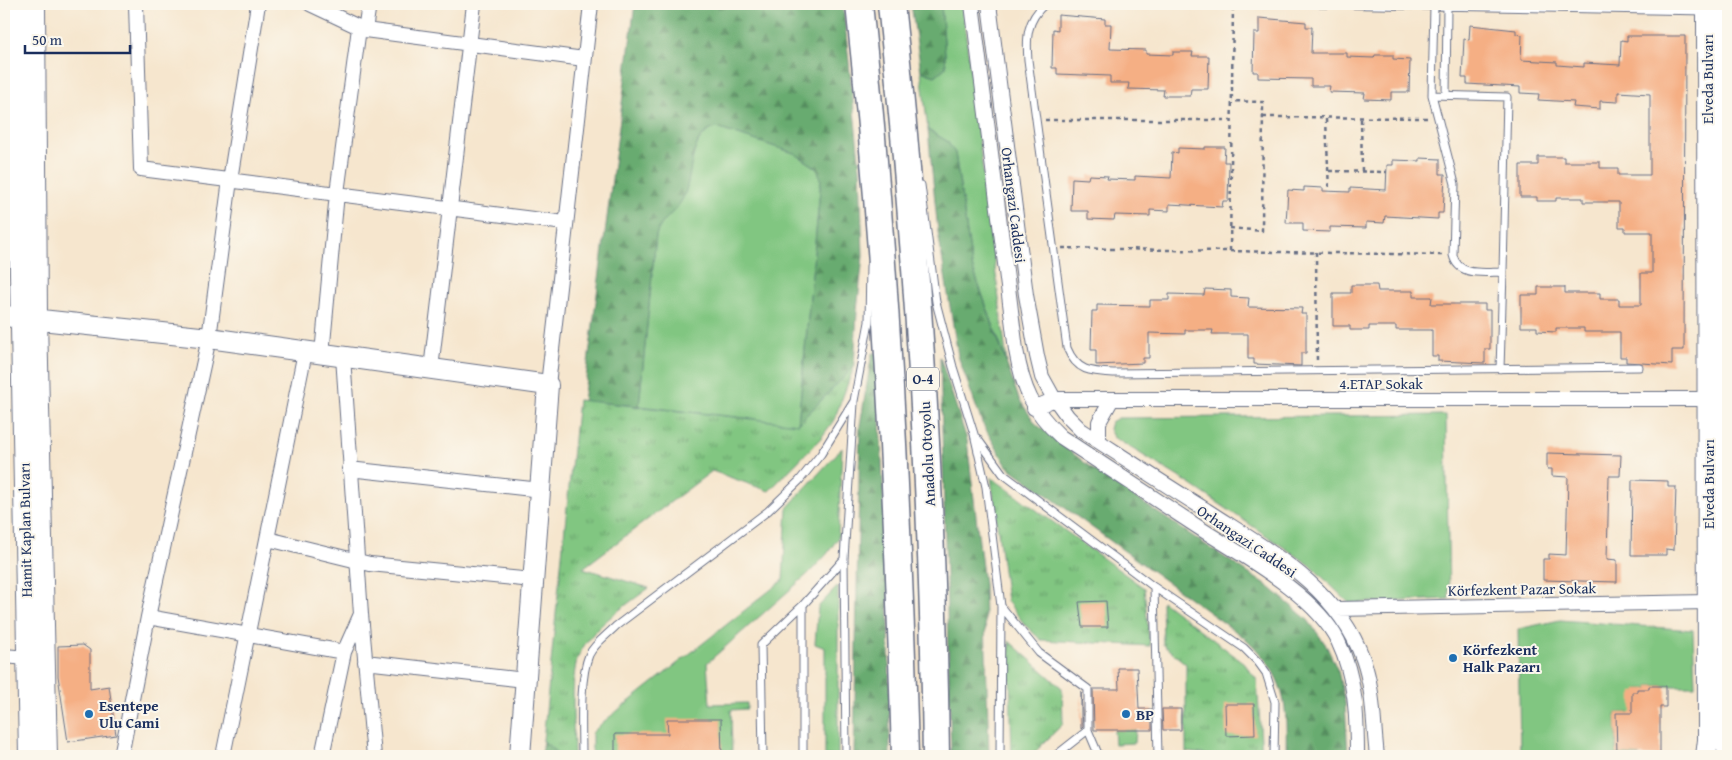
<svg xmlns="http://www.w3.org/2000/svg" width="1732" height="760" viewBox="0 0 1732 760" font-family="'Gentium Book Plus',serif">
  <defs>
    <pattern id="forest-firs" width="22" height="20" patternUnits="userSpaceOnUse" patternTransform="scale(1.25)"><rect width="22" height="20" fill="#68ab6f"/><path d="M5 1l3.5 6h-7zM16 11l3.5 6h-7z" fill="#558c5e"/></pattern>
    <pattern id="park-tufts" width="24" height="20" patternUnits="userSpaceOnUse" patternTransform="scale(1.25)"><rect width="24" height="20" fill="#81c681"/><path d="M3 7l-1-3M5 7V3M7 7l1-3M15 17l-1-3M17 17v-4M19 17l1-3" fill="none" stroke="#69a16d"/></pattern>
  </defs>
  <rect width="100%" height="100%" fill="#fbf7ec"/>
  <filter id="ink" filterUnits="userSpaceOnUse"><feTurbulence type="fractalNoise" baseFrequency=".02" numOctaves="2"/><feDisplacementMap in="SourceGraphic" scale="10" xChannelSelector="R" yChannelSelector="G"/><feConvolveMatrix kernelMatrix="1 2 1 2 8 2 1 2 1" color-interpolation-filters="sRGB"/></filter>
  <filter id="wash" filterUnits="userSpaceOnUse"><feTurbulence type="fractalNoise" baseFrequency=".0096" numOctaves="4" result="noise"/><feDisplacementMap in="SourceGraphic" scale="20" xChannelSelector="R" yChannelSelector="G"/><feGaussianBlur stdDeviation="1.12" result="paint"/><feColorMatrix in="noise" values="0 0 0 0 0 0 0 0 0 0 0 0 0 0 0 0 0 1.4 0 .05"/><feComposite in="paint" operator="in"/></filter>
  <g filter="url(#wash)">
    <rect width="100%" height="100%" fill="#f6e6ce"/>
    <!-- grass -->
    <path fill="#81c681" stroke="#4e7a70" d="M941 4H962L1007 363 972 266 955 153 947 141 928 130 921 71 935 76 946 67Z
      M717 128 794 153 817 168 821 179 798 424 639 406 656 235C661 219 674 211 682 197 693 177 688 133 717 128Z
      M1446 415 1449 599 1349 603 1310 565 1187 482 1113 437 1109 429 1111 422 1118 418Z
      M842 448 838 538 827 554 809 573 707 663 710 704 747 703V709L731 710 732 756H592V733L602 723 783 580 787 508Z
      M838 586V756H825V648L815 644 818 607Z
      M1560 620 1693 630 1695 686H1649V689H1637L1646 713H1616L1617 754H1639V756H1520L1518 629Z
      M1114 730H1136L1135 743 1115 744Z"/>
    <!-- forest -->
    <path fill="url(#forest-firs)" stroke="#426d66" d="M635 4H843L860 169 863 256 857 311 854 367 798 424 821 179 817 168 794 153 717 128C687 133 694 177 683 198 676 213 661 219 656 235L639 406 583 401Z
      M911 4H941L946 67 935 76 921 71Z
      M928 130 947 141 955 153 972 266 1019 399 1036 424 1094 470 1269 587 1308 620 1326 645 1338 671 1345 702 1348 756H1286C1287 703 1287 678 1246 639L1007 466 982 423 958 356 938 232Z
      M872 353H877L889 616 890 756H854L860 425Z
      M940 357 967 440 984 584 989 756H951Z
      M543 740 560 756H541Z"/>
    <!-- park -->
    <path fill="url(#park-tufts)" stroke="#4e7a70" d="M854 367 834 420 821 438 769 491 712 471 583 568 649 588C624 607 591 627 578 657 570 678 574 732 574 756H560L543 740 578 400 798 424Z
      M991 477 1144 588 1150 646 1041 640 1025 625 1007 601Z
      M1162 601 1244 663 1257 680 1262 756H1217L1186 752V664L1163 645Z
      M1009 641 1062 688 1063 724 1031 756H1012Z"/>
    <g id="blocks">
      <!-- building -->
      <path fill="#f5af84" d="M1058 15 1105 19V24H1111L1110 49 1146 50V54L1173 55V52H1193L1192 56H1209L1208 89H1191L1190 96H1163L1164 90 1128 89 1129 83H1110V76L1057 74V68H1052L1053 29 1058 30Z
        M1259 18 1306 22V27H1312L1311 53H1347V57L1374 58 1375 55H1393V59L1410 60 1409 92H1391V100L1364 99 1365 93 1329 92 1330 86H1311V79L1258 78V72H1253L1254 33H1259Z
        M1470 25 1516 30V34L1522 35 1521 60 1557 62V65L1584 67V63L1620 65 1621 40 1627 41V36H1685L1684 350H1672V365L1626 362V357H1620V332H1584V328H1556V332L1537 331V327H1521V295H1538V287H1565V293H1600V299H1619V305H1641V273H1652V232H1625V227H1619V202H1583V198H1556V201H1537V197H1520V165H1538V157H1564V162H1600V168H1618V175H1650V94L1618 92V102L1600 101V109L1573 107 1574 102 1538 100 1539 94 1520 93V87L1467 84V78H1462L1464 39 1469 40Z
        M1205 147H1225L1224 162H1229L1228 201H1223L1222 207 1169 204V211L1150 210V216L1115 215 1114 220 1088 219V211H1071L1072 178 1088 179 1089 175 1108 176 1107 179 1135 180V176L1171 178 1172 152 1178 153V148L1205 149Z
        M1420 158 1440 159V174H1445L1443 213H1438V219L1385 216 1384 223 1366 222V228L1330 227V232L1303 231V223H1286L1288 190 1304 191V187L1323 188V191L1350 192V188L1386 190 1387 165H1393V160L1420 161Z
        M1351 285H1377L1378 291H1413V297H1432L1431 304H1485V310H1490V349H1485V363L1438 361V356H1432V330H1396V326H1369V330H1350V326H1333V293H1351Z
        M1205 289 1231 290V297L1249 298 1248 307 1302 308 1301 314H1306V353H1301V366L1254 364V359H1248V334H1212L1213 330H1185V334L1149 333V358H1143V363L1096 365V350H1091L1092 311H1097V305L1150 306V300H1169V294L1204 295Z
        M1547 453 1621 455 1620 476H1609L1607 559 1617 560V582L1543 580V559H1549V554L1566 555 1568 477 1552 476V469H1547Z
        M1632 480 1668 481V487H1676L1674 550 1666 549V555H1631Z
        M1106 601 1108 627H1082L1079 602Z
        M83 645 90 650V689L109 686 116 735 68 742 58 676V646Z
        M1118 668H1137L1139 709H1152V730H1094L1093 689H1119Z
        M1649 686H1666V707H1660V756L1617 754 1616 713H1632V692H1637V689H1649Z
        M1081 691 1083 727 1081 729Z
        M1225 704H1254L1255 735 1226 736Z
        M1162 709H1181V730H1163Z
        M667 719H721L722 756H615V734H668Z"/>
    </g>
  </g>
  <g filter="url(#ink)">
    <use href="#blocks" fill-opacity="0" stroke="#686f85" stroke-width="1"/>
    <g fill="none" stroke-linecap="round" stroke-linejoin="round">
      <!-- lane casing -->
      <g stroke="#686f85" stroke-width="9">
        <path id="lane" d="M1045 4C1027 20 1026 37 1028 60L1067 348C1077 372 1091 372 1115 373L1639 367
          M1320 4 1706 11
          M1432 95 1507 97 1503 272C1484 272 1458 277 1453 255L1455 184 1432 95 1434 6
          M1446 95 1447 7
          M921 185 936 302 953 367 974 434 986 487 1001 606 1000 756
          M1500 369 1503 272
          M977 438 1003 474 1154 587 1244 648 1258 662 1266 673 1275 702 1274 756
          M1154 587 1158 756
          M803 605V756
          M1001 606 1039 653 1088 689V730L1055 756
          M1088 730 1099 756
          M582 756C582 729 579 679 589 655 594 644 607 635 616 626L768 511 799 481 821 454 854 401 869 322 870 266
          M763 756 761 645 803 605 844 559
          M846 756 844 559 854 403"/>
      </g>
      <!-- street casing -->
      <g stroke="#686f85" stroke-width="16">
        <path id="street" d="M136 4 141 169 565 223
          M310 4 365 30 584 59
          M972 4 1016 350C1023 389 1032 410 1061 437 1107 467 1153 497 1198 527 1241 555 1315 594 1338 641 1356 679 1357 716 1357 756
          M989 4 1026 295 1037 356 1042 377 1052 395 1068 417 1081 430C1123 457 1164 484 1206 510 1267 550 1337 586 1363 659 1374 690 1373 723 1377 756
          M365 30 369 4
          M322 354 337 193 359 28
          M343 357 361 614 374 756
          M431 369 474 4
          M548 385 591 4
          M1034 408 1055 399H1717
          M1099 441V422L1112 399
          M349 469 541 490
          M268 539 370 564 533 580
          M1336 609 1708 602
          M148 617 344 652
          M4 656 27 658
          M365 662 525 680
          M121 756 148 617 209 338 230 180 258 4
          M223 756 305 352
          M322 756 344 652 361 614"/>
      </g>
      <!-- secondary casing -->
      <g stroke="#686f85" stroke-width="22">
        <path id="secondary" d="M15 4 29 756
          M35 4 37 319 47 756
          M4 316 209 338 548 385 520 756
          M1706 756 1708 740 1707 11H1724L1725 740 1728 753"/>
      </g>
      <!-- highway casing -->
      <g stroke="#686f85" stroke-width="29">
        <path id="highway" d="M859 4C886 254 898 505 905 756
          M891 4C918 254 933 505 936 756"/>
      </g>
      <!-- path -->
      <path stroke="#686f85" stroke-width="2.5" stroke-dasharray="4 4" stroke-linecap="butt" d="M1263 117 1429 118
        M1326 119 1329 191
        M1361 119 1362 171
        M1045 120H1231
        M1329 171 1387 172
        M1230 228 1262 231 1263 102 1232 101
        M1062 248 1444 255
        M1230 251 1233 4
        M1316 252 1317 362"/>
      <!-- lane -->
      <use href="#lane" stroke="#fff" stroke-width="7"/>
      <!-- street -->
      <use href="#street" stroke="#fff" stroke-width="14"/>
      <!-- secondary -->
      <use href="#secondary" stroke="#fff" stroke-width="20"/>
      <!-- highway -->
      <use href="#highway" stroke="#fff" stroke-width="26"/>
    </g>
  </g>
  <!-- markers -->
  <g fill="#1f6fb2" stroke="#fbf7ec" stroke-width="2">
    <circle cx="1453" cy="658" r="5"/>
    <circle cx="89" cy="714" r="5"/>
    <circle cx="1126" cy="714" r="5"/>
  </g>
  <g text-anchor="middle" dominant-baseline="central" stroke-width="4" stroke-linejoin="round" paint-order="stroke">
    <!-- shield labels -->
    <rect fill="#fbf7ec" stroke="#5e6b89" stroke-width="1" x="907" y="367.5" width="32" height="23" rx="4"/>
    <g font-size="14" font-weight="bold" fill="#1b2f5e">
      <text x="923" y="379">O-4</text>
    </g>
    <!-- street labels -->
    <g font-size="15" fill="#1b2f5e" stroke="#fbf7ec">
      <text transform="translate(1707 79) rotate(-90)">Elveda Bulvarı</text>
      <text transform="translate(1014 205) rotate(83)">Orhangazi Caddesi</text>
      <text x="1381" y="383">4.ETAP Sokak</text>
      <text transform="translate(927 454) rotate(-93)">Anadolu Otoyolu</text>
      <text transform="translate(1708 484) rotate(-90)">Elveda Bulvarı</text>
      <text transform="translate(25 530) rotate(-91)">Hamit Kaplan Bulvarı</text>
      <text transform="translate(1247 541) rotate(34)">Orhangazi Caddesi</text>
      <text transform="translate(1522 589) rotate(-1)">Körfezkent Pazar Sokak</text>
    </g>
    <!-- poi labels -->
    <g font-size="15" font-weight="bold" fill="#1b2f5e" stroke="#fbf7ec" text-anchor="start">
      <text x="1463" y="649">Körfezkent<tspan x="1463" dy="17">Halk Pazarı</tspan></text>
      <text x="99" y="705">Esentepe<tspan x="99" dy="17">Ulu Cami</tspan></text>
      <text x="1136" y="714">BP</text>
    </g>
  </g>
  <!-- margin -->
  <rect width="1732" height="760" fill="none" stroke="#fbf7ec" stroke-width="20"/>
  <!-- scale -->
  <path d="M25 45v8h105v-8" fill="none" stroke="#1b2f5e" stroke-width="2.5"/>
  <text x="32" y="45" font-size="15" fill="#1b2f5e" stroke="#fbf7ec" stroke-width="4" paint-order="stroke">50 m</text>
</svg>
